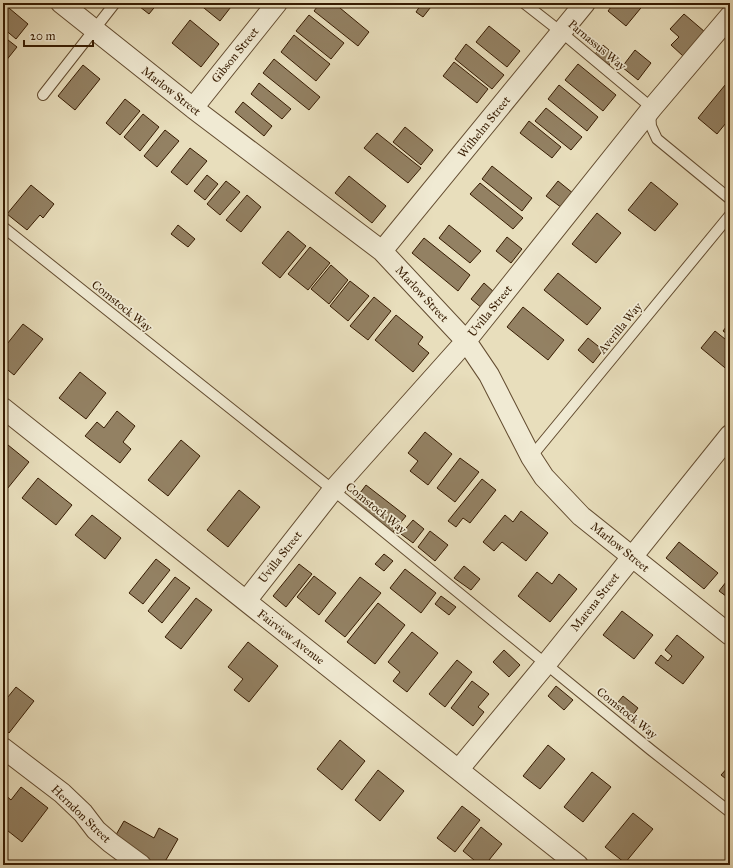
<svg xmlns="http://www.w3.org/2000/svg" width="733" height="868" viewBox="0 0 733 868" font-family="'IM FELL Great Primer',serif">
  <rect width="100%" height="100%" fill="#e8debc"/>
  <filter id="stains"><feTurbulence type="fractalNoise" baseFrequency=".005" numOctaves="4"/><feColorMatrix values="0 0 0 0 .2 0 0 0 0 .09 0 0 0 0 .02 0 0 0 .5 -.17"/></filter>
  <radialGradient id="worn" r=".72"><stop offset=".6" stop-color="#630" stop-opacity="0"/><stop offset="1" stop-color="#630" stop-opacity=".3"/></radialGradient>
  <!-- building -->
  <path fill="#938163" stroke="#371c02" d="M3 3 28 24 16 39 3 28Z
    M135 3H158L149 14Z
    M200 3H234L220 21 199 4Z
    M320 3H334L369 32 358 46 314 11Z
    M416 3H434L423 17 416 12 420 6Z
    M614 3H645L626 26 608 11Z
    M684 14 705 32 683 56 671 45 679 37 670 29Z
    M309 15 344 43 331 59 296 31Z
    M190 20 219 44 201 67 172 43Z
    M489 26 520 51 507 67 476 42Z
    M294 35 330 64 316 81 281 52Z
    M3 36 17 47 5 62 3 60Z
    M466 44 504 75 492 89 455 59Z
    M603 45 616 56 609 65 595 54Z
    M635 50 651 63 638 80 622 67Z
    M274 59 320 97 309 110 263 73Z
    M454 62 488 89 477 103 443 76Z
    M578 64 616 95 603 111 565 80Z
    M83 65 100 79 75 110 58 96Z
    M730 79V118L717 134 698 118Z
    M259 83 291 109 282 119 251 94Z
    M559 85 598 117 587 131 548 99Z
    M125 99 140 111 120 135 106 123Z
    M243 102 272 126 264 136 235 112Z
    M546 108 582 137 571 150 535 121Z
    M143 114 159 127 140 151 124 137Z
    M529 121 561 147 552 158 520 133Z
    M405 127 433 150 421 165 393 142Z
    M165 130 179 141 157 167 144 156Z
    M377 133 421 168 408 183 364 148Z
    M190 148 207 161 187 185 171 172Z
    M492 166 532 198 522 211 482 179Z
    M207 175 218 184 205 200 194 191Z
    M349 176 386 206 372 223 335 193Z
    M226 181 240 192 220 215 207 204Z
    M558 181 574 194 562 208 546 196Z
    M651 182 678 204 655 231 628 210Z
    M480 183 523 218 513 229 470 194Z
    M31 185 54 204 43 218 40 215 27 230 7 214Z
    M247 195 261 207 241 232 226 220Z
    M597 213 621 233 596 263 572 244Z
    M178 225 195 239 188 247 171 234Z
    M449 225 481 251 470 263 439 238Z
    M288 231 306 246 280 278 262 263Z
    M507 237 522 249 511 263 496 251Z
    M424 238 470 275 458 291 412 253Z
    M310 247 330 263 308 290 288 274Z
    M331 265 348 280 329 304 311 289Z
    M558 273 601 308 587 325 544 290Z
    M350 281 369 296 348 321 330 306Z
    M484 283 495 293 483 309 471 299Z
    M374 297 391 311 368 340 350 326Z
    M523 307 564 340 548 360 507 327Z
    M396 315 423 337 418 344 429 353 413 372 375 340Z
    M730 322V336L723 331Z
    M23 324 43 339 14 375 3 366V349Z
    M715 331 730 343V372L701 348Z
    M588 338 603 350 593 363 578 350Z
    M80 372 106 393 86 419 59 398Z
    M117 411 135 426 123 442 131 449 120 463 85 436 97 422 104 428Z
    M425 432 452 454 428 485 410 471 418 461 408 453Z
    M181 440 200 456 168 496 148 480Z
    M8 445 29 462 3 494V452Z
    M460 458 479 472 455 502 437 488Z
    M38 478 72 505 56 525 22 498Z
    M482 479 496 490 470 523 463 518 456 527 448 521Z
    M366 485 406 516 393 532 354 501Z
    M239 490 260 507 228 547 207 530Z
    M521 511 548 533 526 561 502 542 494 551 483 542 505 515 513 522Z
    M92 515 121 538 105 559 75 535Z
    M413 520 424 529 413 543 401 534Z
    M430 531 448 545 435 561 418 547Z
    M679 542 718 573 704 589 666 558Z
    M384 554 393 561 384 571 375 564Z
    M156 559 170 570 143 604 129 593Z
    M299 564 312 574 286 607 273 596Z
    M464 566 480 579 471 590 454 578Z
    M405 569 436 593 421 613 390 588Z
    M537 572 552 584 559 574 577 589 550 622 518 596Z
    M314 576 336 593 319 615 297 597Z
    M175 577 190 588 162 623 148 611Z
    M360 577 381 593 345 637 325 621Z
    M730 577V599L719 591Z
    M441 596 456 607 449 615 435 604Z
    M196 598 212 610 181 649 165 637Z
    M378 603 405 625 375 664 347 642Z
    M622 611 653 635 634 659 603 635Z
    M412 632 438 653 407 692 393 681 400 672 388 662Z
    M677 635 704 657 683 684 655 663 661 655 668 661 672 656 665 650Z
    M248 642 278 666 249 702 234 690 243 679 228 667Z
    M504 650 520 665 509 677 493 662Z
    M457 660 472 672 445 707 429 694Z
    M472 681 489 694 478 707 484 712 473 726 451 708Z
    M556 686 573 700 564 710 548 696Z
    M16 687 34 701 9 733 3 728V703Z
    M623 696 638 708 630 719 614 707Z
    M340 740 365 761 342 790 317 769Z
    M548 745 565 759 540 789 523 776Z
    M730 765V782L721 775Z
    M378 770 404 791 380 821 355 800Z
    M592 772 611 787 583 822 564 807Z
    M21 787 48 808 22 842 3 827V793L11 800Z
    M462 806 480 820 455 852 437 838Z
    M633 813 653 829 625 863 605 847Z
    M124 821 154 838 159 828 178 839 163 865H156L113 840Z
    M481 827 502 844 485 865H480L463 851Z"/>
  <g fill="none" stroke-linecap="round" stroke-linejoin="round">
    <!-- service casing -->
    <g stroke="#634c30" stroke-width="12">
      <path id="service" d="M524 3 561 32 652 108
        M43 95 115 3
        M650 113 651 126 657 139 730 199
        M3 227 333 490 651 750 730 812
        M531 457 730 215"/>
    </g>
    <!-- minor casing -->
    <g stroke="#634c30" stroke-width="22">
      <path id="minor" d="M61 3 193 108 382 251 466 341 489 375 531 457 544 477 581 516 730 635
        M193 108 277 3
        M382 251 585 3
        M3 408 578 865
        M246 601 333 490 466 341 652 108 730 16
        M3 748 62 793 83 813 96 830 111 843 141 865
        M459 769 546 664 730 435"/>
    </g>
    <!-- service -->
    <use href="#service" stroke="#f0ead3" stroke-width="10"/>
    <!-- minor -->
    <use href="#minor" stroke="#f0ead3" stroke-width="20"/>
  </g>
  <g text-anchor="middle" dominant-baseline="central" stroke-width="3.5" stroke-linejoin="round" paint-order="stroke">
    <!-- street labels -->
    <g font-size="12" fill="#371c02" stroke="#f0ead3">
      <text transform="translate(597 45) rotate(40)">Parnassus Way</text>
      <text transform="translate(235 55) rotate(-51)">Gibson Street</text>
      <text transform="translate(171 91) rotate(38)">Marlow Street</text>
      <text transform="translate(484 127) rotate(-51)">Wilhelm Street</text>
      <text transform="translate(422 294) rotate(47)">Marlow Street</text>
      <text transform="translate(122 306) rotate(39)">Comstock Way</text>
      <text transform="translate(490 311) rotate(-51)">Uvilla Street</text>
      <text transform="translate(620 328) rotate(-51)">Averilla Way</text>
      <text transform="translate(376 508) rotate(39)">Comstock Way</text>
      <text transform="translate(620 547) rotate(39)">Marlow Street</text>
      <text transform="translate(280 557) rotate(-52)">Uvilla Street</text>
      <text transform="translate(595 602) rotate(-52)">Marena Street</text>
      <text transform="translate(291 637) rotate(38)">Fairview Avenue</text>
      <text transform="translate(627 713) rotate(39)">Comstock Way</text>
      <text transform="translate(81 814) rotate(44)">Herndon Street</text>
    </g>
  </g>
  <!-- margin -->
  <rect width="733" height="868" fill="none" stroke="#e8debc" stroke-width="16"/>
  <rect x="4" y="4" width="725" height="860" fill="none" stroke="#371c02" stroke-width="2"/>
  <rect x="8" y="8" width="717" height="852" fill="none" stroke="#371c02"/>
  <!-- scale -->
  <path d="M24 40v6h69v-6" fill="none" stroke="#371c02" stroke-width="2"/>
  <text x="30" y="40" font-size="12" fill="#371c02" stroke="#f0ead3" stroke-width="3" paint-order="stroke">20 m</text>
  <rect width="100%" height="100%" filter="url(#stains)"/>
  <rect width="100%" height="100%" fill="url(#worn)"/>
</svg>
